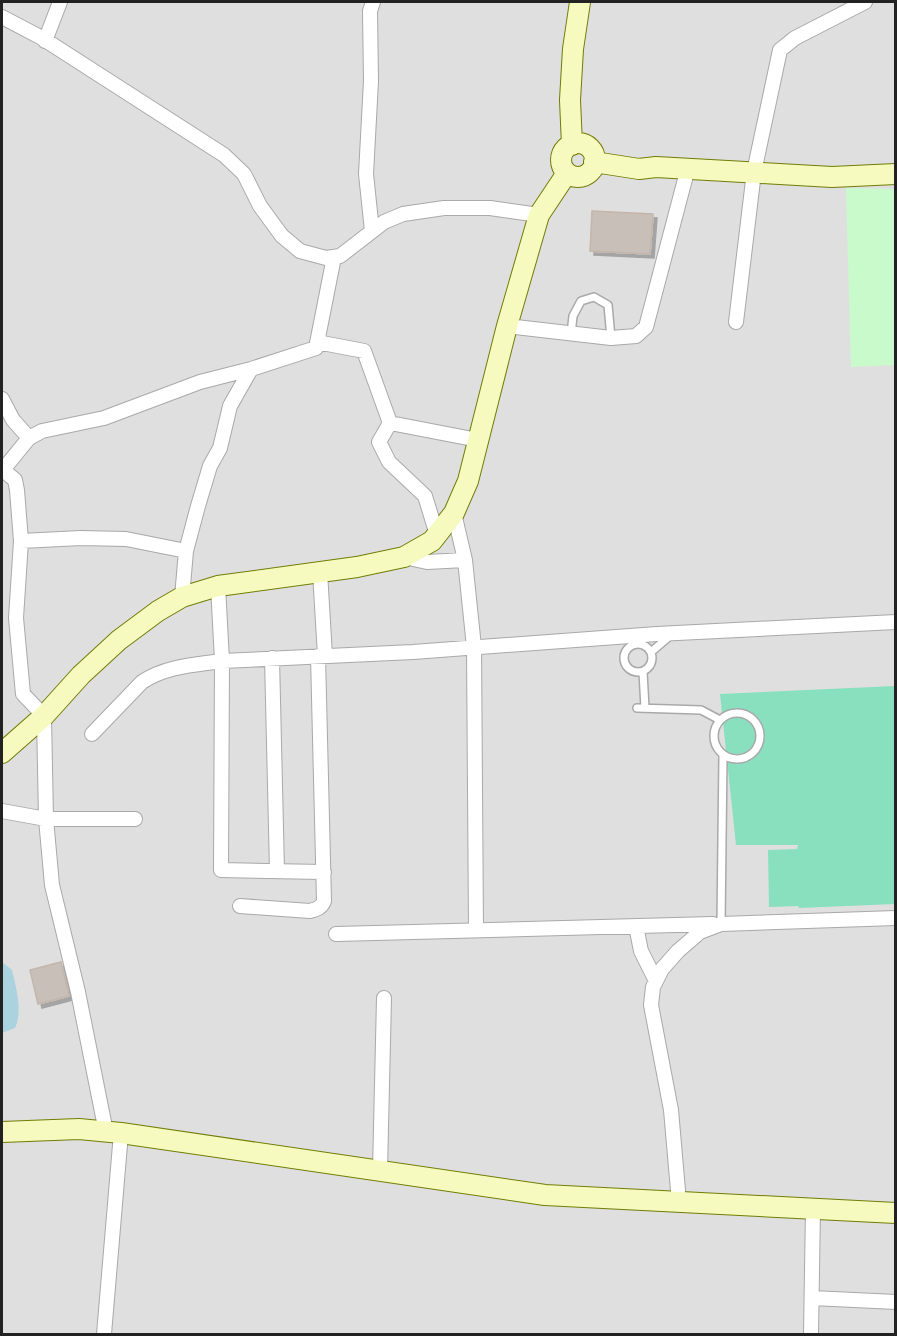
<svg xmlns="http://www.w3.org/2000/svg" width="897" height="1336" viewBox="0 0 897 1336" font-family="'Source Sans 3',sans-serif">
  <defs>
    <filter id="shadow"><feDropShadow dx="4" dy="4" stdDeviation="0" flood-color="#0004"/></filter>
  </defs>
  <rect width="100%" height="100%" fill="#f2efe9"/>
  <!-- residential -->
  <path fill="#e0dfdf" d="M2 2H895V1334H2Z"/>
  <!-- park -->
  <path fill="#c8facc" d="M846 188 895 189V365L851 367Z"/>
  <!-- pitch -->
  <path fill="#88e0be" d="M895 686V904L799 908 798 906 769 907 768 850 797 849 798 845H736L720 694Z"/>
  <!-- water -->
  <path fill="#aad3df" d="M2 962 12 970C16 988 23 1011 15 1028L2 1033Z"/>
  <!-- building -->
  <path fill="#c7bfb8" stroke="#c4b6ab" stroke-width="1.5" filter="url(#shadow)" d="M592 211 653 214 650 254 590 251Z
    M61 962 69 996 38 1004 30 970Z"/>
  <g fill="none" stroke-linecap="round" stroke-linejoin="round">
    <!-- service casing -->
    <g stroke="#a9a9a9" stroke-width="10">
      <path id="service" d="M571 334 573 316 581 301 594 297 608 305 611 338
        M624 658a14 14 0 1 1 28 0a14 14 0 1 1-28 0Z
        M651 652 671 635
        M643 672 645 708
        M637 708 701 710 720 720
        M714 736a23 23 0 1 1 46 0a23 23 0 1 1-46 0Z
        M721 924 723 755"/>
    </g>
    <!-- minor casing -->
    <g stroke="#a9a9a9" stroke-width="16">
      <path id="minor" d="M2 17 42 38 224 155 244 174 260 206 282 236 300 251 326 258 340 256 384 222 403 214 444 208H490L539 215
        M45 41 60 2
        M372 231 366 174 371 81 370 11 373 2
        M736 322 754 172 780 50 795 38 865 2
        M507 326 611 338 636 336 646 327 688 168
        M317 342 364 351 390 423 478 440
        M2 399 13 420 29 438
        M390 423 379 442 389 462 425 496 437 535
        M3 470 15 480 17 490 21 541 16 618 23 694 44 716 46 819 52 885 78 992 106 1132
        M2 471 29 438 42 431 104 418 200 382 251 369
        M454 513 465 560 474 647 476 930
        M21 541 81 538 126 539 186 551
        M404 557 427 562 465 560
        M320 572 325 656
        M218 586 222 661 413 652 657 634 896 622
        M182 597 186 551 198 506 210 466 220 448 230 406 251 369 316 348 334 257
        M272 658 277 871
        M92 734 142 682C166 666 194 665 222 661L221 870 324 872
        M2 811 46 819H135
        M240 906 310 911C317 909 321 908 324 901L318 656
        M636 926 641 951 656 981
        M336 934 713 924
        M380 1171 384 998
        M679 1202 671 1110 651 1005 653 987 662 969 678 951 700 932 721 924 896 918
        M812 1298 896 1302
        M104 1334 121 1133
        M811 1334 813 1209"/>
    </g>
    <!-- secondary casing -->
    <g stroke="#707d05" stroke-width="22">
      <path id="secondary" d="M561 160a17 17 0 1 1 34 0a17 17 0 1 1-34 0Z
        M572 145 570 100 573 49 580 2
        M594 162 639 169 656 167 832 177 896 174
        M2 753 44 716 81 675 119 640 158 611 182 597 218 586 357 567 404 557 432 541 454 513 468 481 507 326 539 215 567 173
        M2 1132 79 1129 121 1133 545 1195 896 1213"/>
    </g>
    <!-- service -->
    <use href="#service" stroke="#fff" stroke-width="7"/>
    <!-- minor -->
    <use href="#minor" stroke="#fff" stroke-width="14"/>
    <!-- secondary -->
    <use href="#secondary" stroke="#f7fabf" stroke-width="20"/>
  </g>
  <!-- border -->
  <rect width="897" height="1336" fill="none" stroke="#222222" stroke-width="6"/>
</svg>
